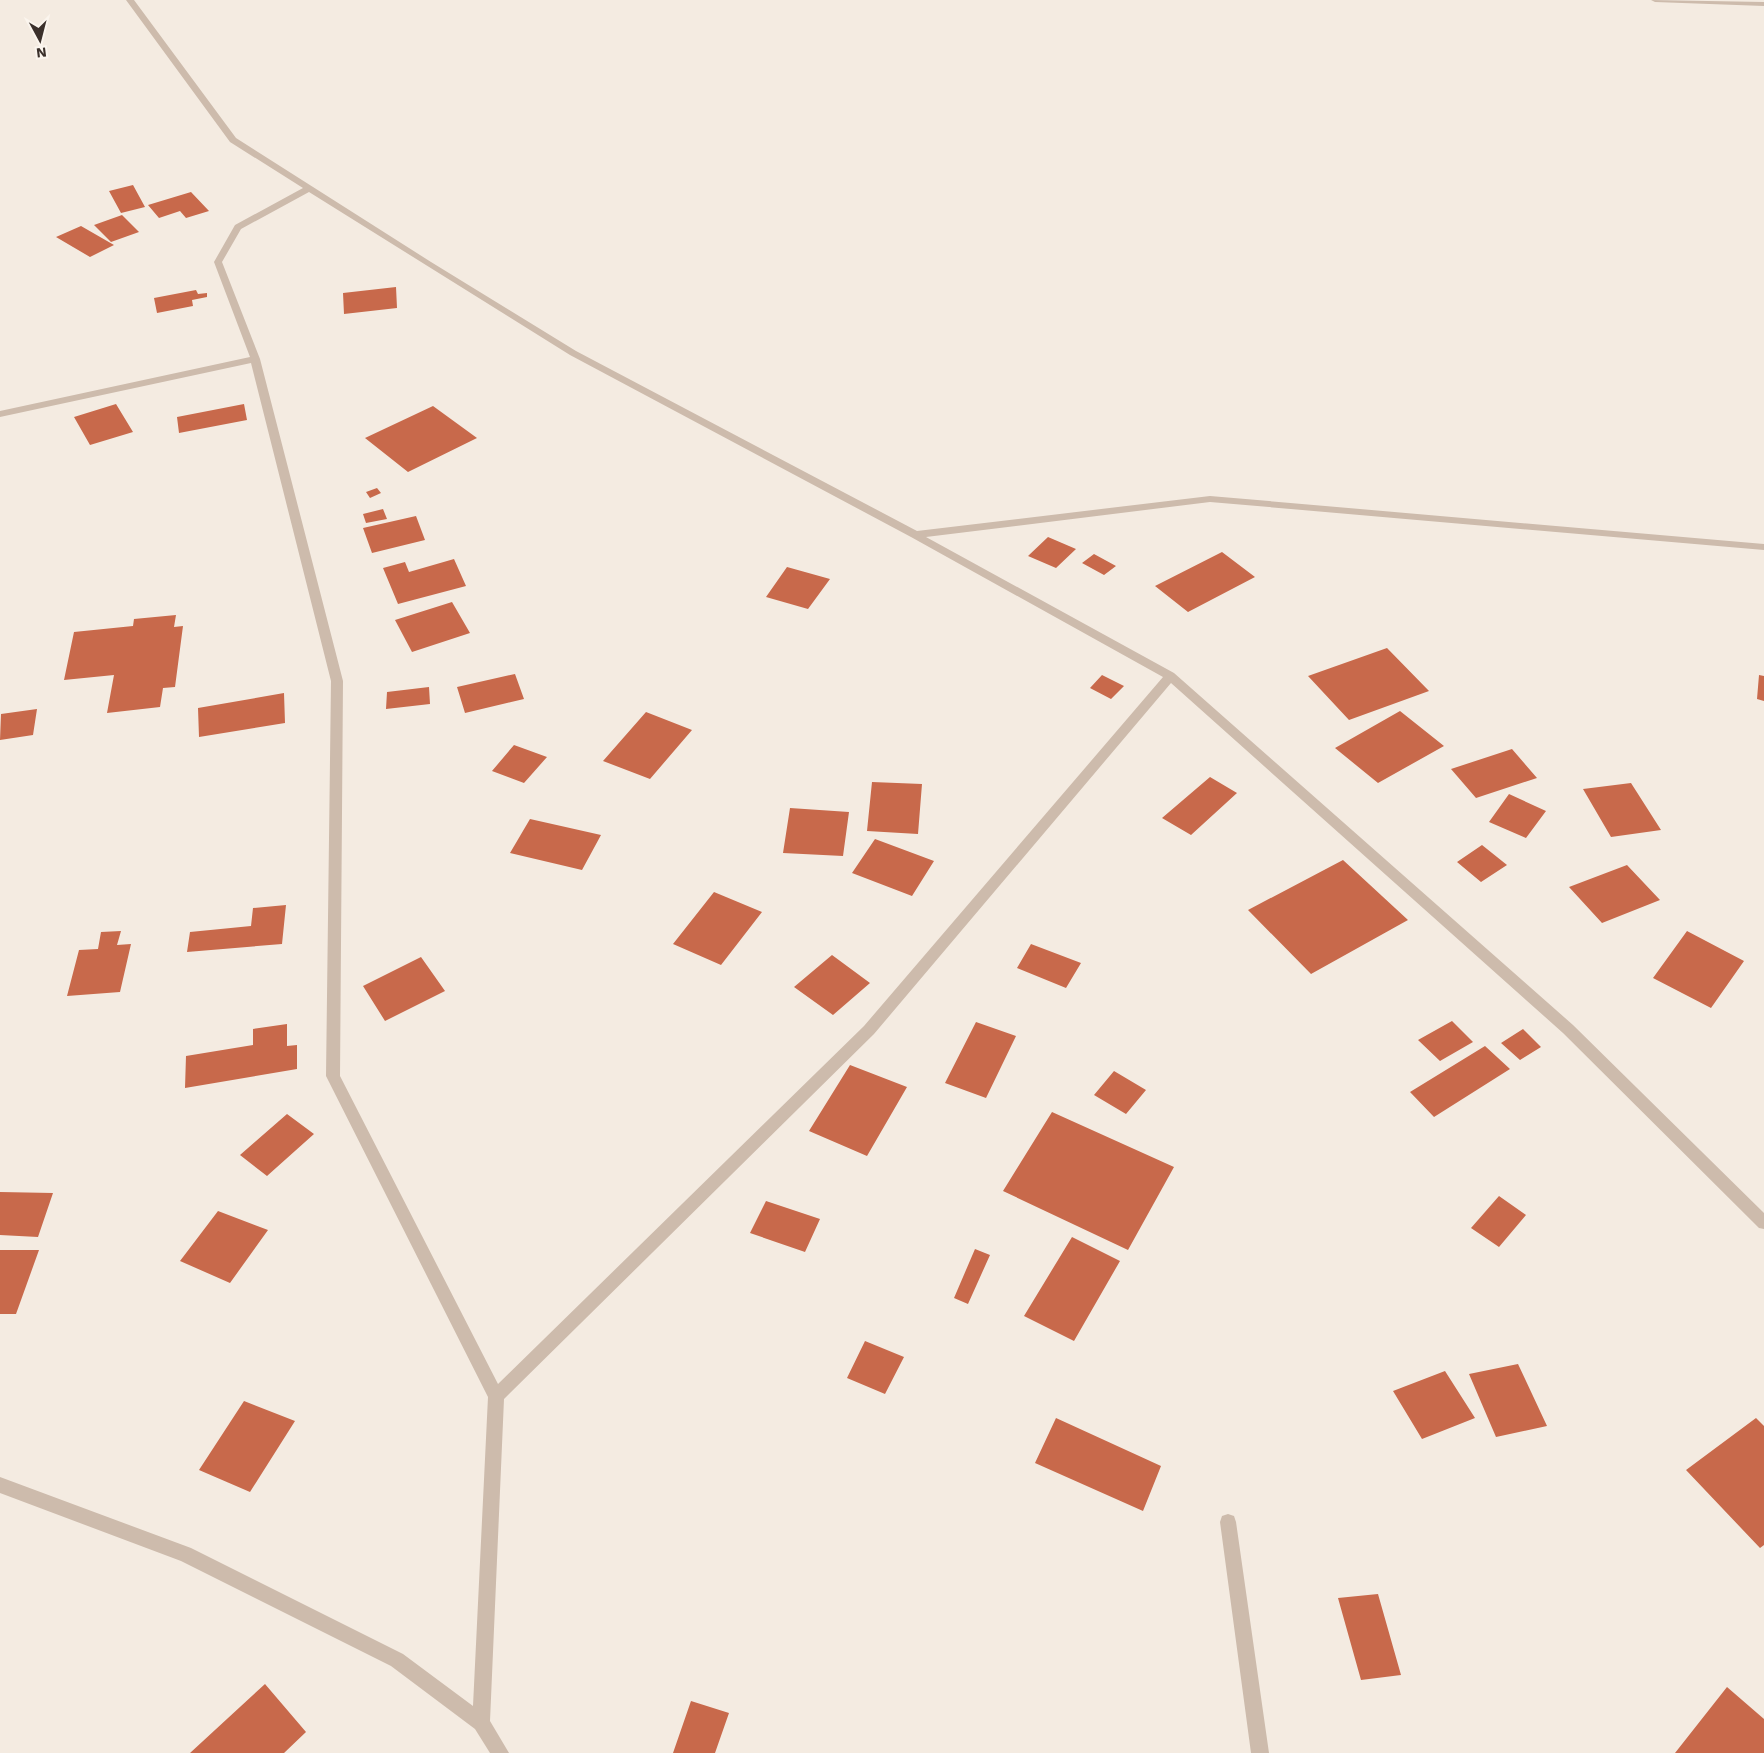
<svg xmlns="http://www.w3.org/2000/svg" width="1764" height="1753" viewBox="0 0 1764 1753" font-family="'Work Sans',sans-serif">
  <rect width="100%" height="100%" fill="#f4ebe1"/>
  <!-- building -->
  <path fill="#c8694b" d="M133 185 145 207 121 213 109 191Z
    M191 192 209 211 186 218 180 211 159 218 148 205Z
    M122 215 139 232 111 242 94 225Z
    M81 226 114 245 90 257 56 237Z
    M396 287 397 308 344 314 343 293Z
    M196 290 198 294 207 293V297L192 300 193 306 157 313 154 298Z
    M116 404 133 432 90 445 74 417Z
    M244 404 247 420 179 433 177 417Z
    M433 406 477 438 408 472 365 438Z
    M377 488 381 493 370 498 366 492Z
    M383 509 387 519 366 523 363 514Z
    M416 516 425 540 372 553 363 528Z
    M1048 537 1076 549 1056 568 1028 556Z
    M1222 552 1255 577 1188 612 1155 586Z
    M1094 554 1116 566 1104 575 1082 563Z
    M454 559 466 586 398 604 383 568 405 562 409 572Z
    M787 567 830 579 808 609 766 597Z
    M452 602 470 633 412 652 395 620Z
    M176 615 174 627 183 626 175 687 163 688 160 707 107 713 114 675 64 680 74 632 133 626 134 619Z
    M1387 648 1429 691 1349 720 1308 676Z
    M515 674 524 699 465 713 457 687Z
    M1102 675 1124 686 1111 699 1090 688Z
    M1759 675 1764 676V701L1757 699Z
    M429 687 430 704 386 709 387 692Z
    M284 693 285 723 199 737 198 708Z
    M37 709 33 735 0 740 1 714Z
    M1400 711 1444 746 1378 783 1335 748Z
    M646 712 692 730 650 779 603 761Z
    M514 745 547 757 524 783 492 771Z
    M1512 749 1537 778 1476 798 1451 769Z
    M1210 777 1237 793 1191 835 1162 818Z
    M872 782 922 784 918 834 867 831Z
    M1631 783 1661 830 1611 837 1583 789Z
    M1509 794 1546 811 1526 838 1489 822Z
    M790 808 849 812 843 856 783 853Z
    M530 819 601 835 582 870 510 853Z
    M875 839 934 861 912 896 852 873Z
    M1482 845 1507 865 1481 882 1457 862Z
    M1343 860 1408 920 1311 974 1248 910Z
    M1627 865 1660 900 1602 923 1569 887Z
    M714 892 762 912 721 965 673 944Z
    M286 905 282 944 187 952 190 932 251 926 253 908Z
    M121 931 117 945 131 944 120 992 67 996 79 950 98 949 101 932Z
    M1687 931 1744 961 1711 1008 1653 978Z
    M1031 944 1081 963 1066 988 1017 968Z
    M832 955 870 983 833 1015 794 987Z
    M421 957 445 991 385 1021 363 986Z
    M1452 1021 1473 1042 1440 1061 1418 1040Z
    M976 1022 1016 1036 986 1098 945 1083Z
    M287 1024V1046L297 1045V1069L185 1088 186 1056 253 1045V1029Z
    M1523 1029 1541 1047 1520 1060 1501 1043Z
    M1485 1046 1510 1069 1434 1117 1410 1092Z
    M850 1065 907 1087 867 1156 809 1131Z
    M1114 1071 1146 1090 1126 1114 1094 1095Z
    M1052 1112 1174 1167 1128 1250 1003 1191Z
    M287 1114 314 1134 267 1176 240 1155Z
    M0 1192 53 1193 38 1237 0 1235Z
    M1499 1196 1526 1215 1499 1247 1471 1228Z
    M766 1201 820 1219 805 1252 750 1233Z
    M218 1211 268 1230 230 1283 180 1261Z
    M1072 1237 1120 1261 1074 1341 1024 1316Z
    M975 1249 990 1255 968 1304 954 1298Z
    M0 1250H39L16 1314H0Z
    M865 1341 904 1357 885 1394 847 1378Z
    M1518 1364 1547 1426 1496 1437 1469 1374Z
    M1445 1371 1475 1418 1422 1439 1393 1391Z
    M244 1401 295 1421 250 1492 199 1470Z
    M1056 1418 1161 1466 1143 1511 1035 1463Z
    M1756 1418 1764 1426V1545L1760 1548 1686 1470Z
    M1378 1594 1401 1675 1361 1680 1338 1598Z
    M265 1684 306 1732 284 1753H190Z
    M1727 1687 1764 1719V1753H1675Z
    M691 1701 729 1713 715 1753H673Z"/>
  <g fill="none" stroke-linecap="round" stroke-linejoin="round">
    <!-- minor -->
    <path fill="#cdbbac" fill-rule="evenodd" d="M126 0H134L236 138 431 262 576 351 917 531 1210 496 1764 544V550L1210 502 926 537 1174 673 1573 1025 1764 1213V1229L1759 1228 1563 1033 1171 683 874 1034 504 1399 490 1721 509 1753H490L475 1729 391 1666 181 1561 0 1493V1477L191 1548 403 1654 473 1706 488 1397 326 1076 331 681 251 363 0 417V411L250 357 214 262 235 225 303 188 230 142ZM309 192 570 355 911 537 1163 677 864 1026 498 1384 340 1076 343 681 260 359 222 262 241 229Z
      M1651 0 1764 2V6L1655 2Z
      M1228 1514 1234 1516 1236 1522 1269 1753H1251L1220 1522 1222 1516Z"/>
  </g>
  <!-- north arrow -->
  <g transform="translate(40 40) rotate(173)" stroke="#fbf5ee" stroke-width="4" paint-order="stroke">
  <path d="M0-4L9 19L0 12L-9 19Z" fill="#3b302b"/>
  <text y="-8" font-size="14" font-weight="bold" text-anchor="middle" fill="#3b302b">N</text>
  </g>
</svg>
